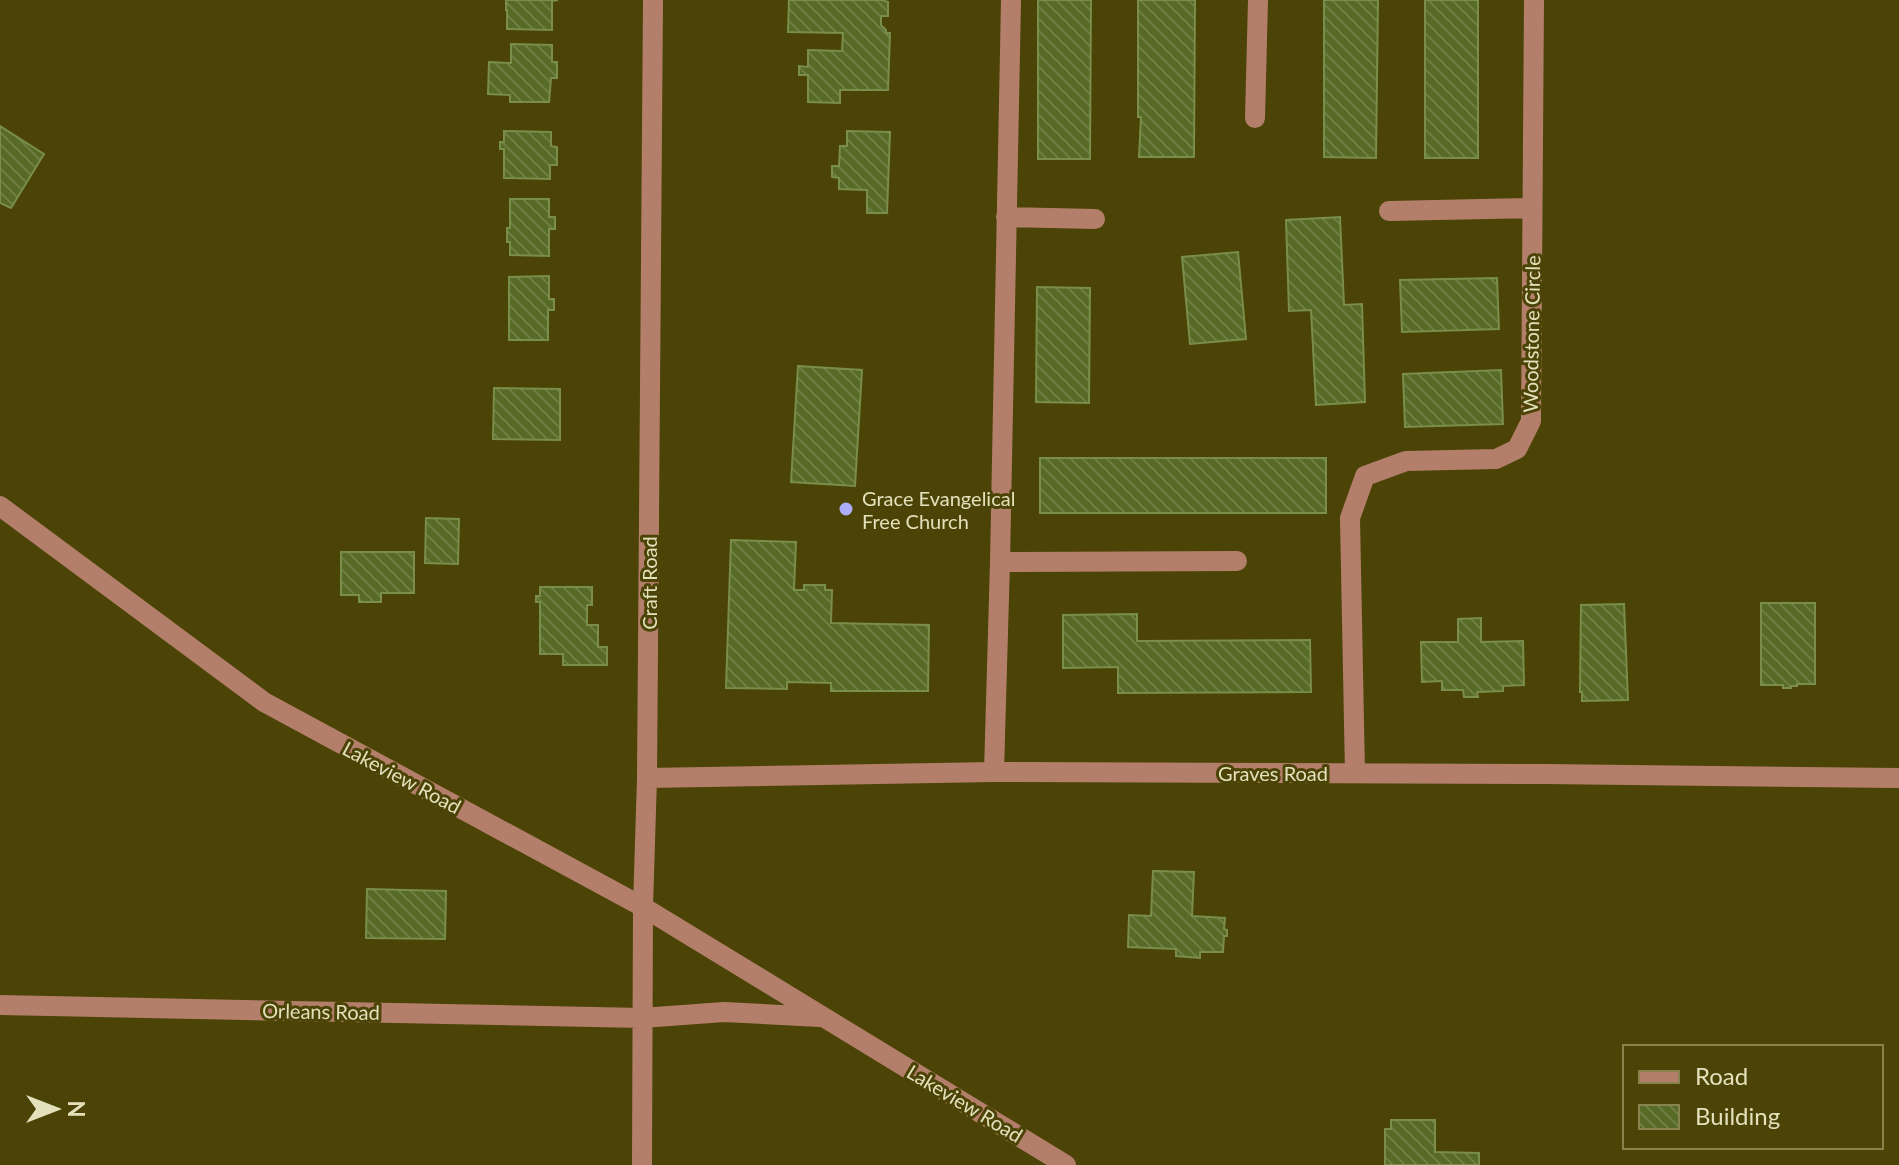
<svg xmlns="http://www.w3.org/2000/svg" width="1899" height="1165" viewBox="0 0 1899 1165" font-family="Lato,sans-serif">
  <defs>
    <pattern id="building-back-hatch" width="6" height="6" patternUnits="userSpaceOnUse" patternTransform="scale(2)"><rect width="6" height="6" fill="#576a26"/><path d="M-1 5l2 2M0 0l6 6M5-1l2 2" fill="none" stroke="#6f7f44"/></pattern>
  </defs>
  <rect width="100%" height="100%" fill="#4b4406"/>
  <!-- building -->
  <path fill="url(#building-back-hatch)" stroke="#798e4a" stroke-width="2" d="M506 0H558L552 1V30L507 29V10H506V6L507 4H506Z
    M789 0H882L888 2V16H881V25L886 30V33H890L888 90H840V103L808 102V75H799V66L808 67V50L842 51 843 33 788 32Z
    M1038 0H1091L1090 159H1038Z
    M1138 0H1195L1194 157H1139L1141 117H1138Z
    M1324 0H1378L1376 158 1324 157Z
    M1425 0H1478V158H1425Z
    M511 44 552 45V62H557V78H551L549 102H510V95L488 94 489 62 511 63Z
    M0 126 44 154 11 208 0 203Z
    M504 131 551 132V146L557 147V165H550V179L504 178V149H500V142H504Z
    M847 131 890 132 887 213H867V190L839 189V178L832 177V166H839L840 146H847Z
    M510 199H549V217H555V229H549V256L510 255V242H507V228H510Z
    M1340 217 1344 305 1362 304 1365 402 1316 405 1311 310 1289 311 1286 220Z
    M1238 252 1246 339 1190 344 1182 257Z
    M549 276V299H554V310H548V340H509V277Z
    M1497 278 1499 329 1402 332 1400 280Z
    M1037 287 1090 288 1089 403 1036 402Z
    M798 366 862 370 855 486 791 482Z
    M1501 370 1503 424 1405 427 1403 374Z
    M494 388 560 389V440L493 439Z
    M1040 458H1326V513H1040Z
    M426 518 459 519 458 564 425 563Z
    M731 540 796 542 794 590H804V585H825V590H832L831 623 929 625 928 691H831V683L787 682V689L726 688Z
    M341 552H414V593H381V602H359V595H341Z
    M540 587H592V605H587V625H598V647H607V665H563V654H540V602H536V596H540Z
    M1761 603H1815V684H1797V686H1791V688H1783V685H1761Z
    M1624 604 1628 700 1582 701V692H1580L1581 605Z
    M1137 614V641L1310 640 1311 692 1118 693V667L1063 668V615Z
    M1481 618V642L1523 641 1524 685 1503 686V691L1477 692 1478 697H1464L1463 690H1442V681L1422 682 1421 642H1458V619Z
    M1153 871 1194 872 1192 916 1225 918 1224 929 1227 930V936H1224L1223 952H1200V958L1176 956V949L1128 947 1129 915 1151 916Z
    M367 889 446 891 445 939 366 938Z
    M1391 1120H1435V1152L1479 1153V1165H1385V1129H1391Z"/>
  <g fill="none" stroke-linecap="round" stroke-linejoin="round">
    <!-- minor -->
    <path stroke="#b47f6a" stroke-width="20" d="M1255 118 1258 0
      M1389 211 1532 208
      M1006 217 1095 219
      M0 506 264 702 643 907 1066 1165
      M1000 562 1237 561
      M994 772 1000 562 1011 0
      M1355 773 1350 518 1365 476 1406 461 1496 459 1517 449 1531 421 1534 0
      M647 778 994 772 1544 774 1899 778
      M0 1005 642 1018 724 1012 820 1017
      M642 1165 643 907 647 778 653 0"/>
  </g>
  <!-- markers -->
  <circle fill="#adaefb" stroke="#4b4406" stroke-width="3" cx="846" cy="509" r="8"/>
  <g text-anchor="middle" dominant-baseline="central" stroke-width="6" stroke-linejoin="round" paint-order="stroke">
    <!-- street labels -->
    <g font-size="20" fill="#e3e0bc" stroke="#4b4406">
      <text transform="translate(1531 334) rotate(-89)">Woodstone Circle</text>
      <text transform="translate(649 583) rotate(-90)">Craft Road</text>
      <text x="1273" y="773">Graves Road</text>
      <text transform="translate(402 777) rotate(28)">Lakeview Road</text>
      <text transform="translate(321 1011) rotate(1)">Orleans Road</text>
      <text transform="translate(965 1103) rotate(31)">Lakeview Road</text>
    </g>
    <!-- poi labels -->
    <g font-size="20" fill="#e3e0bc" stroke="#4b4406" text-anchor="start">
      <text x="862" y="498">Grace Evangelical<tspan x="862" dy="23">Free Church</tspan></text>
    </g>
  </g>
  <!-- legend -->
  <rect x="1623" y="1045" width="260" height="104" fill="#4b4406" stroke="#88824f" stroke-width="2"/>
  <rect x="1639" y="1071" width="40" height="12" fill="#b47f6a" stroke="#88824f" stroke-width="2"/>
  <text x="1695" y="1085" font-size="24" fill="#e3e0bc">Road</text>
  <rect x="1639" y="1105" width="40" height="24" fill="url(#building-back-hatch)" stroke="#88824f" stroke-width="2"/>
  <text x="1695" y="1125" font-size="24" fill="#e3e0bc">Building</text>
  <!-- north arrow -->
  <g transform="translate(56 1109) rotate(90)" stroke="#4b4406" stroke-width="6" paint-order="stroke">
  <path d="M0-6L14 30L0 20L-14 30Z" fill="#e3e0bc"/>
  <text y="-12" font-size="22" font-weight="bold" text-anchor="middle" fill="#e3e0bc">N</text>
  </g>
</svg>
